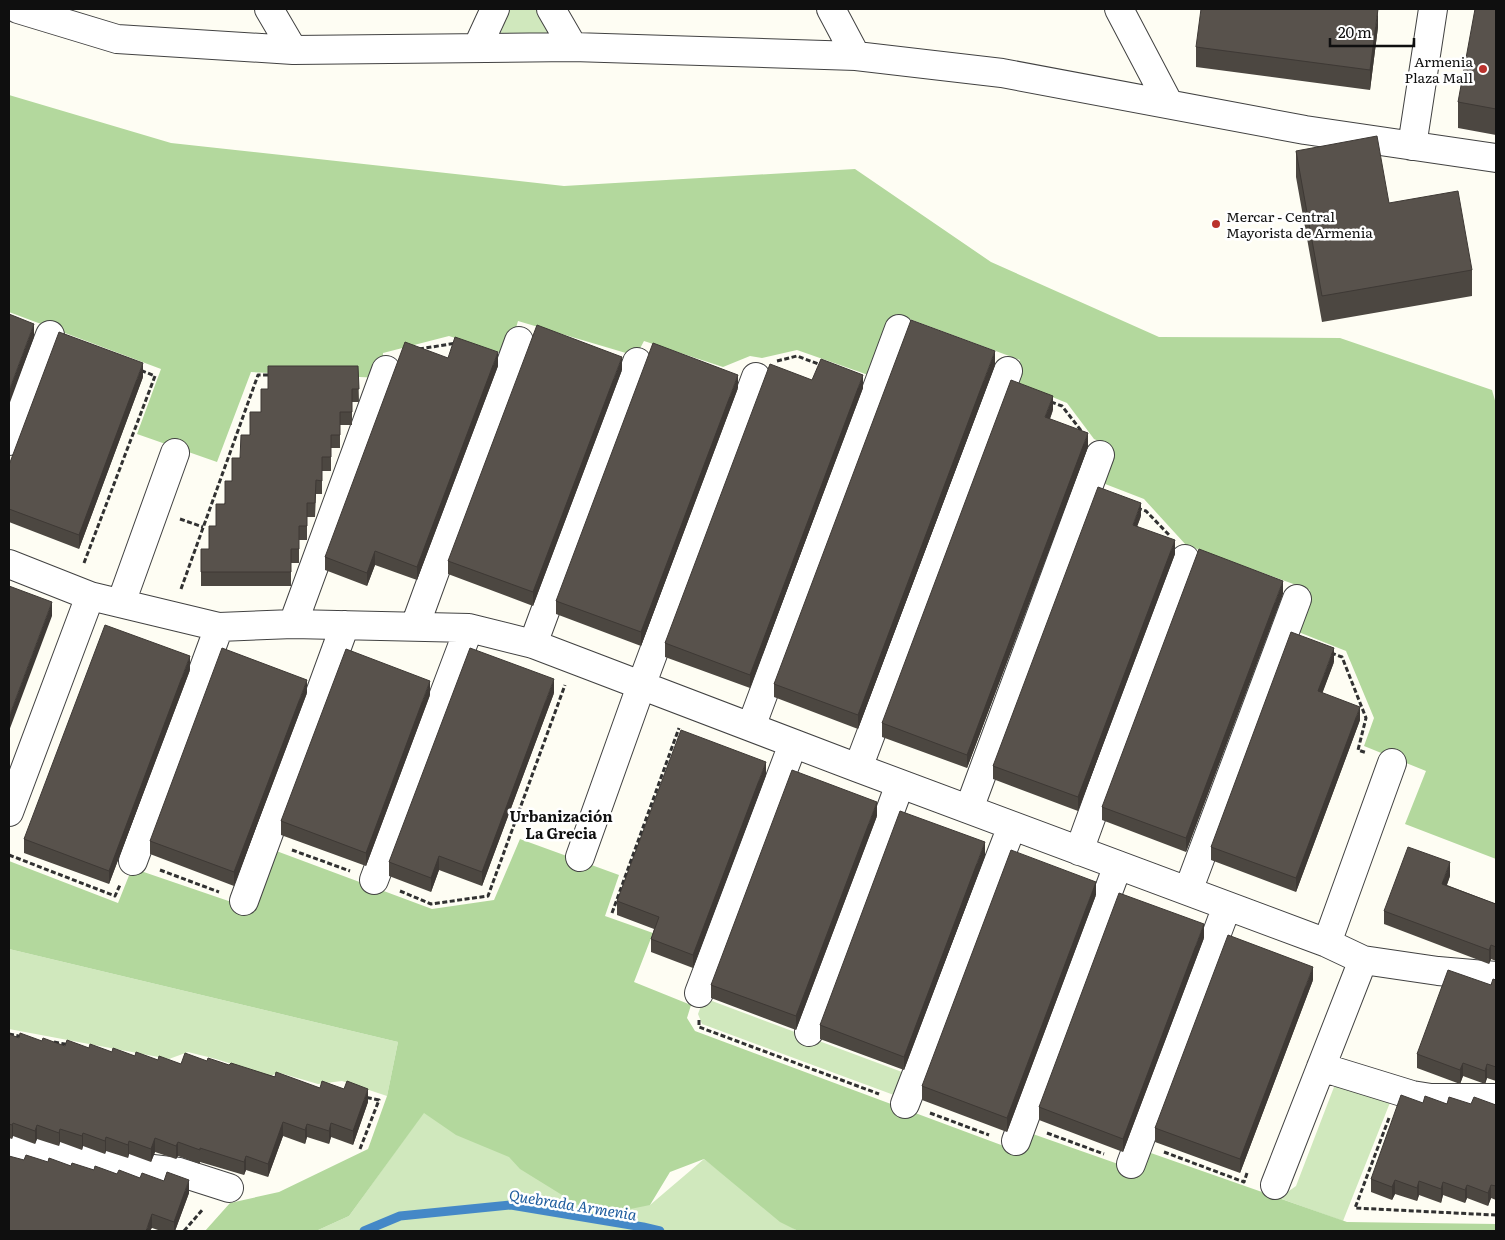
<svg xmlns="http://www.w3.org/2000/svg" width="1505" height="1240" viewBox="0 0 1505 1240" font-family="Literata,serif">
  <rect width="100%" height="100%" fill="#fefdf3"/>
  <!-- green -->
  <path fill="#d0e8bd" d="M509 9H537L551 35H500Z
    M9 949 398 1042 387 1096 342 1081 318 1084 280 1073 269 1076 216 1059 188 1052 169 1059 9 1029Z
    M704 998 910 1075 902 1098 702 1024 698 1014Z
    M1342 1084 1391 1100 1343 1221 1279 1198 1296 1186 1334 1087Z
    M424 1112 650 1205 704 1159 797 1231H316L349 1216Z"/>
  <!-- forest -->
  <path fill="#b3d89d" d="M9 95 171 143 564 186 855 169 991 262 1159 337 1340 338 1492 390 1496 404V859L1405 824 1426 771 1364 746 1374 718 1346 651 1296 631 1310 590 1186 545 1144 499 1100 482 1112 447 1094 439 1067 403 1013 381 1020 360 896 314 874 377 797 350 762 358 750 356 723 367 644 341 636 356 518 321 508 355 449 336 383 353 382 378 251 372 217 462 137 434 161 369 9 312Z
    M520 839 619 875 605 916 653 933 634 982 691 1005 687 1018 695 1031 1020 1152 1030 1133 1141 1172 1148 1152 1347 1222 1496 1224V1231H798L780 1222 704 1159 670 1172 650 1205 596 1216 520 1169 509 1157 456 1135 424 1113 349 1216 316 1231H205L230 1203 279 1192 368 1149 387 1096 398 1042 9 949V861L118 903 132 868 252 909 271 849 432 909 494 900Z"/>
  <g fill="none" stroke-linecap="round" stroke-linejoin="round">
    <!-- stream -->
    <path stroke="#4488c7" stroke-width="9" d="M364 1231 400 1216 511 1205 643 1227 660 1231"/>
    <!-- minor casing -->
    <g stroke="#424242" stroke-width="30">
      <path id="minor" d="M18 9 117 39 293 50 573 47 856 56 1002 73 1305 130 1496 158
        M269 9 293 50
        M551 9 573 47
        M831 9 856 56
        M1119 9 1169 104
        M477 48 495 9
        M1412 146 1433 9
        M9 441 50 335
        M9 564 90 596 219 627 293 624 469 628 533 644 858 768 1327 943 1363 960 1438 971 1496 976
        M121 603 175 453
        M293 624 386 370
        M415 626 519 341
        M533 644 637 362
        M751 727 899 329
        M858 768 1008 371
        M969 809 1100 455
        M9 812 90 596
        M1079 851 1185 559
        M580 857 641 686 756 377
        M133 861 219 627
        M374 880 469 628
        M1188 891 1297 599
        M244 901 345 625
        M1327 943 1392 763
        M699 993 793 744
        M809 1032 900 784
        M1321 1067 1412 1095 1431 1098H1496
        M905 1104 1012 826
        M1016 1141 1118 865
        M9 1145 100 1163 179 1172 229 1188
        M1131 1164 1227 906
        M1275 1185 1363 960"/>
    </g>
    <!-- path -->
    <path stroke="#313131" stroke-width="3" stroke-dasharray="5 2.5" stroke-linecap="butt" d="M419 349 457 343
      M777 361 797 356 821 365
      M1051 402 1062 406 1083 433
      M1137 508 1146 511 1170 536
      M180 519 203 527
      M84 563 155 376 140 370
      M181 589 258 375H270
      M1331 653 1342 657 1366 718 1358 750 1367 753
      M292 850 350 871
      M9 855 115 896 120 885
      M160 870 219 892
      M400 891 431 904 488 896 565 685
      M612 913 679 728
      M699 1020V1027L879 1094
      M9 1034 23 1037
      M54 1042 70 1045
      M930 1113 989 1135
      M1389 1118 1355 1208 1496 1215
      M1047 1133 1104 1154
      M360 1149 379 1100 364 1097
      M1164 1152 1244 1182 1247 1173
      M184 1231 203 1209"/>
    <!-- minor -->
    <use href="#minor" stroke="#fff" stroke-width="28"/>
  </g>
  <!-- wall -->
  <path fill="#4c4741" d="M1496 9V135L1458 128V102Z
    M1378 27 1370 90 1196 67V47Z
    M1296 151 1472 270V296L1322 322 1296 177Z
    M448 358 498 366 417 580 375 565 367 586 325 570V557Z
    M995 365 858 729 774 697V684Z
    M358 366 359 402H352V425H340V448H331V471H322V494H316L315 517H307V540H299V563H291V586H201V549H209L240 458 261 412 268 389Z
    M622 370 533 606 448 574V561Z
    M143 377 79 549 9 522V465Z
    M812 380 863 388 750 688 665 657V643Z
    M738 388 641 646 556 614V601Z
    M1053 410 1050 419 1088 447 967 768 882 737V723Z
    M1141 516 1137 526 1175 554 1078 811 993 779V766Z
    M1283 594 1186 852 1102 820V807Z
    M1334 662 1322 693 1360 720 1296 892 1211 860V847Z
    M190 670 109 884 24 853V839Z
    M307 693 234 886 150 854V841Z
    M554 693 482 886 439 870 431 892 389 876V862Z
    M430 695 366 866 281 835V821Z
    M766 775 693 968 651 952V939L654 929 617 915V901Z
    M877 816 796 1030 711 998V985Z
    M985 856 904 1070 820 1039V1025Z
    M1450 876 1447 885 1496 904V961L1491 959 1489 964 1384 924V911Z
    M1096 895 1007 1132 922 1100V1086Z
    M1204 938 1123 1152 1039 1120V1107Z
    M1313 980 1240 1173 1155 1142V1128Z
    M1496 980V1081L1487 1078 1485 1084 1463 1076 1460 1084 1417 1068V1054Z
    M9 1034 19 1038 42 1041 65 1046 89 1048 181 1064 207 1061 229 1065 320 1088 368 1102 353 1145 331 1137 329 1144 307 1137 305 1144 283 1136 268 1177 246 1170 244 1175 200 1162V1164L178 1156 176 1159 155 1152 151 1162 129 1154 128 1158 106 1151 105 1154 83 1146 82 1150 60 1142 59 1146 37 1139 35 1144 13 1136 12 1139 9 1138Z
    M1423 1103 1496 1105V1104V1200L1491 1198 1488 1206 1467 1198 1465 1203 1443 1195 1441 1203 1419 1195 1417 1201 1395 1194 1392 1200 1371 1192V1179Z
    M24 1160 48 1162 140 1178 189 1193 175 1231H161L152 1228Z"/>
  <!-- shaded-wall -->
  <path fill="#3e3935" d="M1378 9V27L1370 90V70Z
    M34 324V337L9 405V391Z
    M995 351V365L858 729V715Z
    M498 352V366L417 580V567Z
    M622 357V370L533 606V592Z
    M143 363V377L79 549V535Z
    M738 375V388L641 646V632Z
    M863 375V388L750 688V675Z
    M1053 396V410L1045 431V417Z
    M1088 433V447L967 768V755Z
    M1141 503V516L1133 538V525Z
    M1175 540V554L1078 811V797Z
    M375 551V565L367 586V573Z
    M1283 581V594L1186 852V838Z
    M52 602V616L9 731V717Z
    M1334 648V662L1318 705V691Z
    M190 656V670L109 884V871Z
    M554 679V693L482 886V872Z
    M307 680V693L234 886V872Z
    M430 681V695L366 866V853Z
    M1360 707V720L1296 892V878Z
    M766 762V775L693 968V955Z
    M877 802V816L796 1030V1016Z
    M985 842V856L904 1070V1057Z
    M439 856V870L431 892V878Z
    M1450 862V876L1442 897V884Z
    M1096 882V895L1007 1132V1118Z
    M1204 924V938L1123 1152V1139Z
    M1491 945V959L1489 964V950Z
    M1313 967V980L1240 1173V1159Z
    M1463 1063V1076L1460 1084V1070Z
    M1487 1064V1078L1485 1084V1071Z
    M368 1089V1102L353 1145V1131Z
    M283 1122V1136L268 1177V1164Z
    M13 1123V1136L12 1139V1125Z
    M331 1123V1137L329 1144V1131Z
    M307 1124V1137L305 1144V1130Z
    M37 1125V1139L35 1144V1131Z
    M60 1129V1142L59 1146V1133Z
    M83 1133V1146L82 1150V1136Z
    M106 1137V1151L105 1154V1141Z
    M155 1138V1152L151 1162V1149Z
    M129 1141V1154L128 1158V1145Z
    M178 1142V1156L176 1159V1146Z
    M246 1156V1170L244 1175V1162Z
    M189 1180V1193L175 1231H174V1222Z
    M1395 1180V1194L1392 1200V1187Z
    M1419 1181V1195L1417 1201V1188Z
    M1443 1182V1195L1441 1203V1189Z
    M1467 1185V1198L1465 1203V1190Z
    M1491 1185V1198L1488 1206V1193Z
    M152 1214V1228L150 1231H146Z"/>
  <!-- building -->
  <path fill="#58524c" stroke="#3e3935" d="M1201 9H1378L1370 70 1196 47Z
    M1475 9H1496V109L1458 102Z
    M1377 136 1389 203 1458 191 1472 270 1322 296 1296 151Z
    M9 314 34 324 9 391Z
    M911 320 995 351 858 715 774 684Z
    M537 325 622 357 533 592 448 561Z
    M59 332 143 363 79 535 9 509V465Z
    M455 337 498 352 417 567 375 551 367 573 325 557 405 342 448 358Z
    M653 343 738 375 641 632 556 601Z
    M821 359 863 375 750 675 665 643 770 364 812 380Z
    M268 366H358L359 389H352V412H340V435H331V457H322V481L316 480 315 503H307V526H299V549H291V572H201V549H209V526H216V504H225V481H232V458H240L241 435H250V412H261V389H268Z
    M1011 380 1053 396 1045 417 1088 433 967 755 882 723Z
    M1098 487 1141 503 1133 525 1175 540 1078 797 993 766Z
    M1199 549 1283 581 1186 838 1102 807Z
    M9 586 52 602 9 717Z
    M105 625 190 656 109 871 24 839Z
    M1291 632 1334 648 1318 691 1360 707 1296 878 1211 847Z
    M222 648 307 680 234 872 150 841Z
    M470 648 554 679 482 872 439 856 431 878 389 862Z
    M346 649 430 681 366 853 281 821Z
    M681 730 766 762 693 955 651 939 659 917 617 901Z
    M792 770 877 802 796 1016 711 985Z
    M900 811 985 842 904 1057 820 1025Z
    M1408 847 1450 862 1442 884 1496 904V947L1491 945 1489 950 1384 911Z
    M1011 850 1096 882 1007 1118 922 1086Z
    M1119 893 1204 924 1123 1139 1039 1107Z
    M1228 935 1313 967 1240 1159 1155 1128Z
    M1448 970 1491 985 1493 979 1496 980V1067L1487 1064 1485 1071 1463 1063 1460 1070 1417 1054Z
    M20 1033 42 1041 43 1038 65 1046 67 1040 89 1048 90 1044 112 1052 113 1048 135 1056 136 1052 158 1060 159 1056 181 1064 185 1053 207 1061 208 1058 229 1065 231 1063 275 1077 276 1072 320 1088 322 1081 344 1089 347 1081 368 1089 353 1131 331 1123 329 1131 307 1124 305 1130 283 1122 268 1164 246 1156 244 1162 200 1148V1150L178 1142 176 1146 155 1138 151 1149 129 1141 128 1145 106 1137 105 1141 83 1133 82 1136 60 1129 59 1133 37 1125 35 1131 13 1123 12 1125 9 1124V1034L19 1038Z
    M1401 1095 1423 1103 1425 1096 1447 1104 1449 1097 1471 1104 1474 1097 1496 1105V1104V1186L1491 1185 1488 1193 1467 1185 1465 1190 1443 1182 1441 1189 1419 1181 1417 1188 1395 1180 1392 1187 1371 1179Z
    M26 1155 48 1162 49 1158 71 1166 72 1163 94 1170 95 1166 117 1174 119 1170 140 1178 142 1173 164 1181 167 1172 189 1180 174 1222 152 1214 146 1231H9V1156L24 1160Z"/>
  <!-- markers -->
  <g fill="#ba322d" stroke="#fff" stroke-width="2">
    <circle cx="1483" cy="69" r="5"/>
    <circle cx="1216" cy="224" r="5"/>
  </g>
  <g text-anchor="middle" dominant-baseline="central" stroke-width="5" stroke-linejoin="round" paint-order="stroke">
    <!-- poi labels -->
    <g font-size="14" fill="#0f0f0f" stroke="#fff" text-anchor="end">
      <text x="1473" y="61">Armenia<tspan x="1473" dy="16">Plaza Mall</tspan></text>
      <text x="1226" y="216" text-anchor="start">Mercar - Central<tspan x="1226" dy="16">Mayorista de Armenia</tspan></text>
    </g>
    <!-- neighbourhood labels -->
    <g font-size="15" font-weight="bold" fill="#0f0f0f" stroke="#fff">
      <text x="561" y="815">Urbanización<tspan x="561" dy="17">La Grecia</tspan></text>
    </g>
    <!-- water labels -->
    <g font-size="15" font-style="italic" fill="#1d5b9d" stroke="#fff">
      <text transform="translate(573 1204) rotate(9)">Quebrada Armenia</text>
    </g>
  </g>
  <!-- border -->
  <rect width="1505" height="1240" fill="none" stroke="#0f0f0f" stroke-width="20"/>
  <!-- scale -->
  <path d="M1330 38v8h84v-8" fill="none" stroke="#0f0f0f" stroke-width="2.5"/>
  <text x="1338" y="38" font-size="15" fill="#0f0f0f" stroke="#ffffff" stroke-width="4" paint-order="stroke">20 m</text>
</svg>
